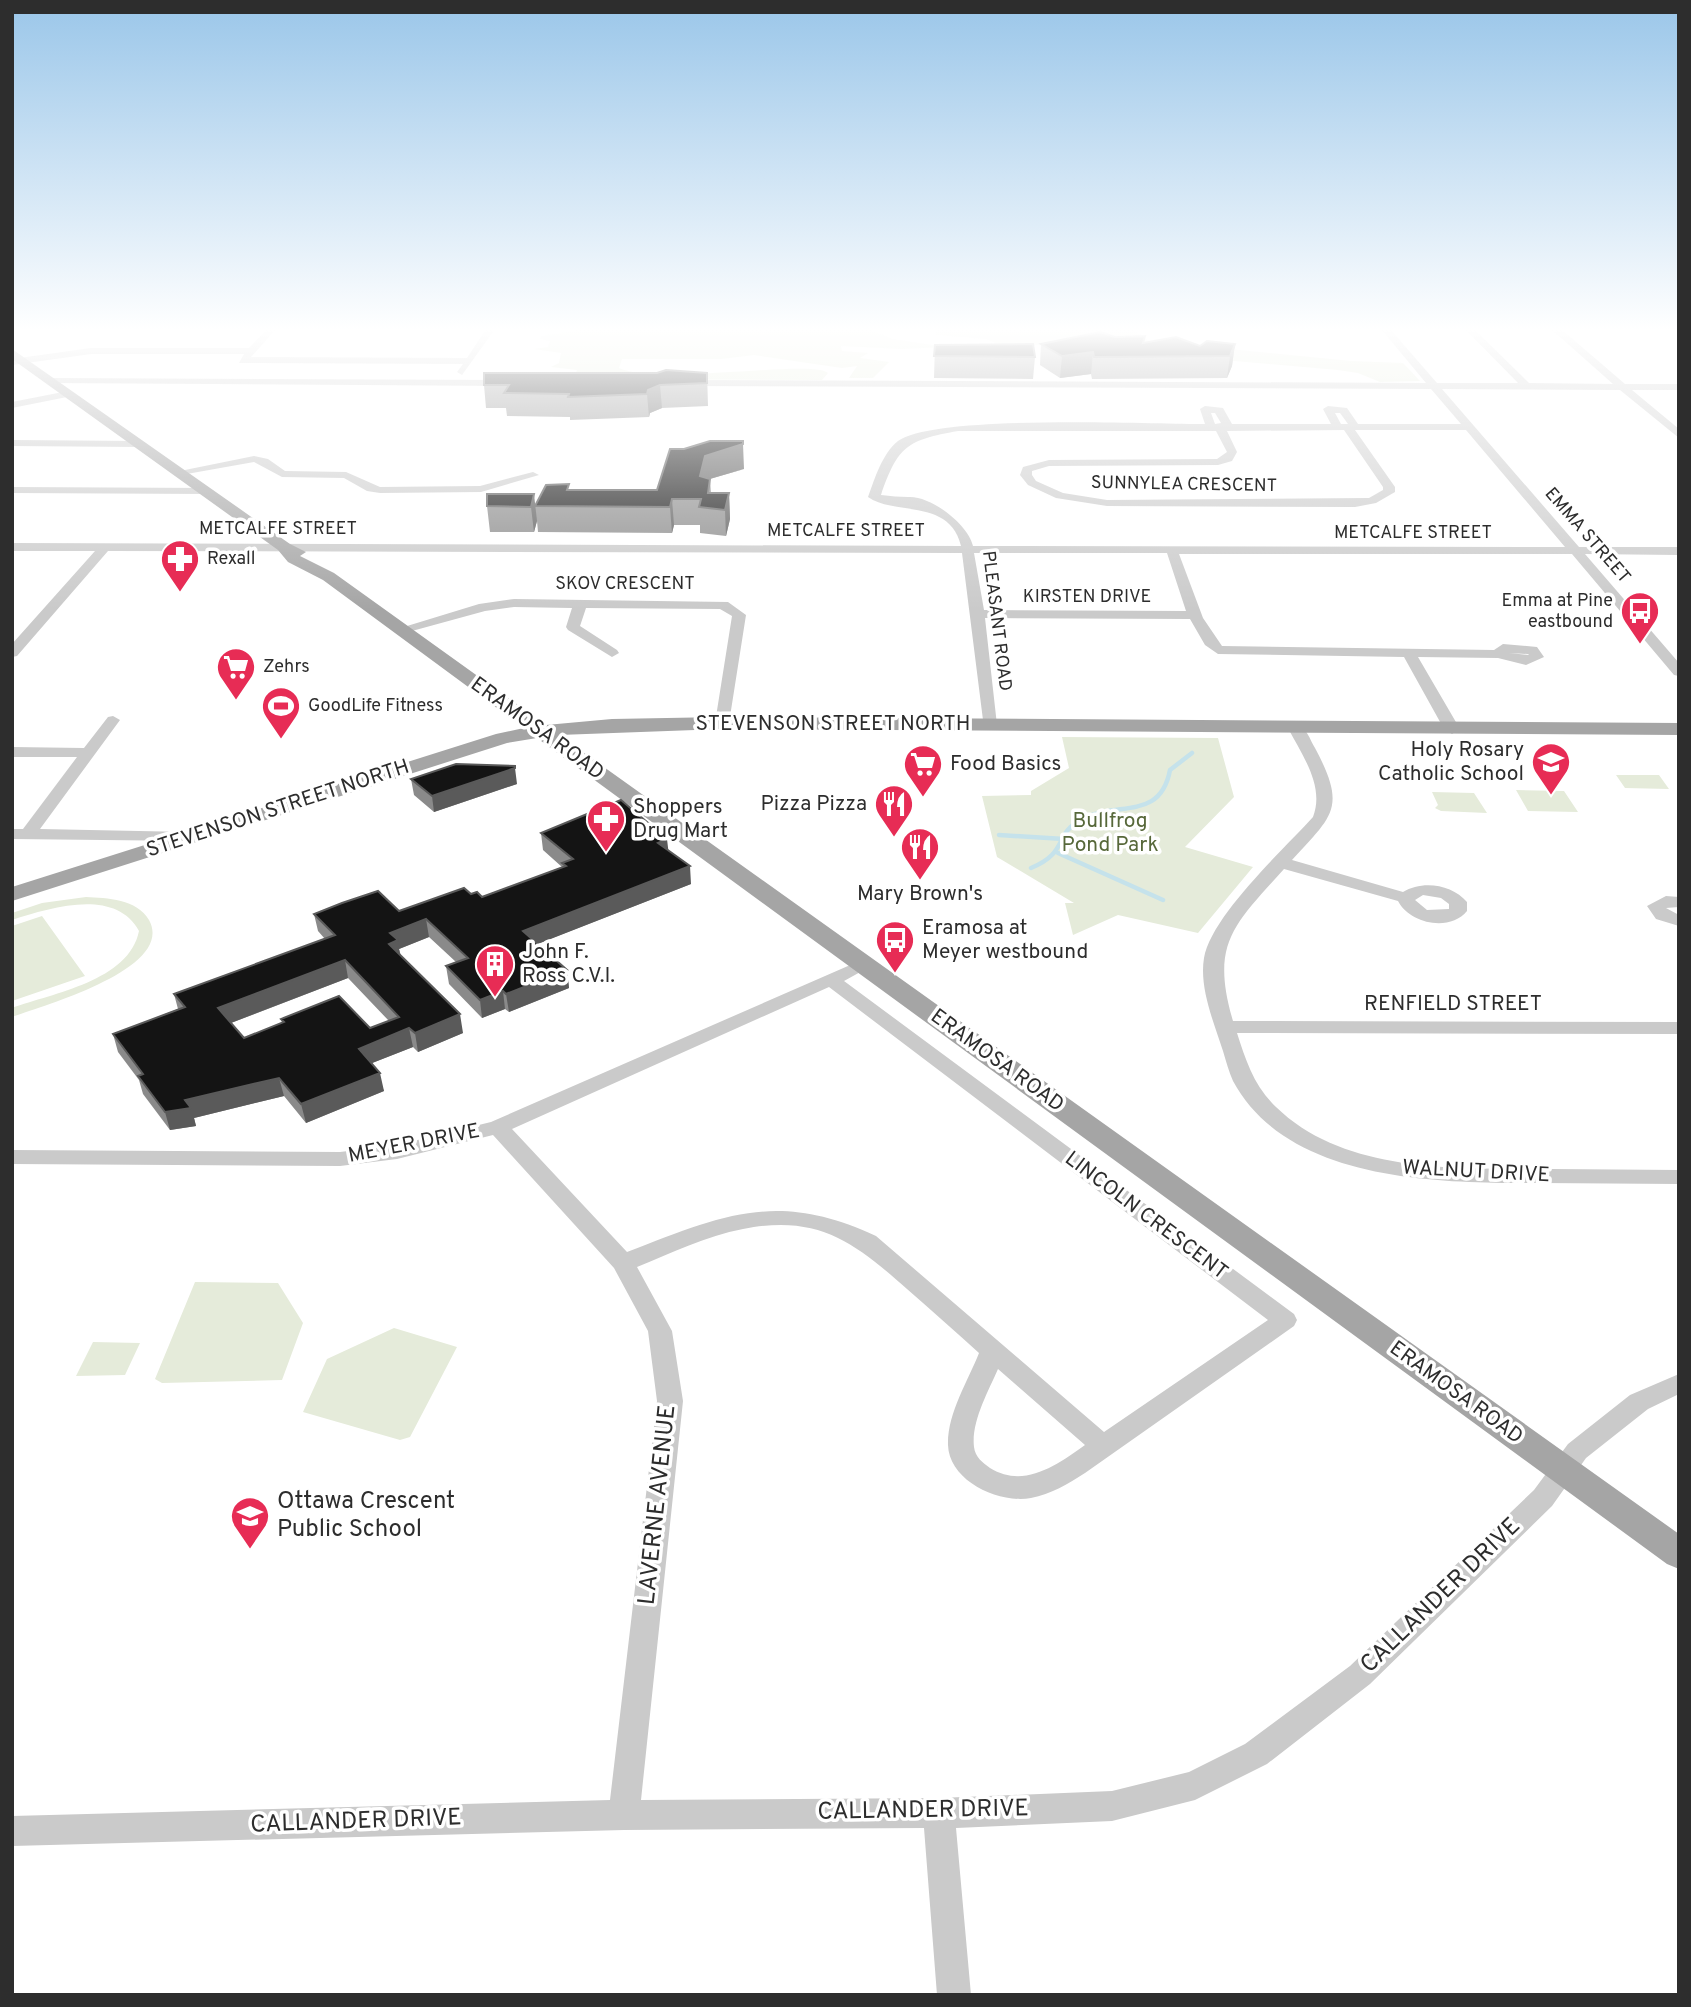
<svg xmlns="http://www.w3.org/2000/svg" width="1691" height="2007" viewBox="0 0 1691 2007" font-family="Overpass,sans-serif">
  <rect width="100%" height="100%" fill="#fff"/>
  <!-- green -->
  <path fill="#e5ebda" d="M586 329H867L893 339 945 347 901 349 841 346 842 351 868 353 860 358 889 362 873 378H849L857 366 842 368 754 355 721 359H622L619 368C658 386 812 359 828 373L822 380 574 379 577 370 551 367 559 363 561 353 534 349 548 347 550 341 540 339 541 336Z
    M1133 329 1149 341 1351 361 1403 363 1420 381 1380 382 1358 373 1338 370 1062 346 998 344 986 339 936 335 935 330Z
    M1062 737 1218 738 1234 797 1185 847 1253 867 1198 933 1118 915 1073 935 1065 903H1074L997 857 982 796 1031 795V791L1069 768Z
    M1616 775H1659L1669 789 1625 788Z
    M1516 790 1564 791 1578 812 1528 811Z
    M1432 792 1474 793 1487 813 1441 811 1435 808 1438 805Z
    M86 897C107 898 137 899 149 920 176 969 41 1006 12 1017V1008C53 993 129 981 139 931 115 887 50 908 12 920V913L42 903Z
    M42 916 85 976 12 1001V926Z
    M195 1282 278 1283 303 1323 282 1380 162 1383 155 1379Z
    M394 1328 457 1347 410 1437 400 1440 303 1412 327 1359Z
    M93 1342 140 1343 125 1375 76 1376Z"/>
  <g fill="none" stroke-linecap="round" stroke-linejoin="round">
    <!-- stream -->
    <path stroke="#c5e2eb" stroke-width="4.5" d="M999 835 1064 839
      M1058 853 1163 900
      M1031 868C1068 853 1054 835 1079 821 1115 799 1160 823 1170 770L1192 753"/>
    <!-- minor -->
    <path fill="#cacaca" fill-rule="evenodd" d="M267 329H276L251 357 467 358 486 329H495L462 375 457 372 463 364 239 363 244 354H91L12 365V359L91 348H249Z
      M1381 329H1390L1437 383H1518L1465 329H1474L1529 383 1613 384 1551 329H1561L1625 384H1679V390H1632L1679 429V438L1620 390 1442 389 1579 547H1679V555L1585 554 1679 663V676L1674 675 1572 554H1179L1203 618 1222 646 1494 650 1503 644 1537 647 1544 657 1526 665 1498 658 1418 657 1460 729 1452 734 1444 729 1404 657 1218 654 1205 645 1190 619 985 618 997 725 994 728H984L962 553 108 551 17 656 12 657V644L95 551H12V543L961 546C950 498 894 516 868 497 875 478 882 454 898 441 935 414 1149 424 1205 424L1200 409 1205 406 1223 408 1232 424H1331L1323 409 1328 406 1347 408 1358 424H1461L1431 389 682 386 677 383 682 380 1426 383ZM1211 413H1215L1221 423 1215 424ZM1335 413H1340L1348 424H1341ZM1344 430 1383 487V490L1369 498 1107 500 1063 493 1036 481 1032 475V471L1049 466 1218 465 1232 461 1237 452 1227 431ZM1355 430H1466L1565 547 973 546C968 524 930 495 908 497 899 497 891 496 881 495 898 446 907 440 958 431H1216L1227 452 1217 459 1049 460 1023 467 1020 475 1028 485 1056 498 1107 506 1355 507 1376 503 1395 492V487ZM974 553H1167L1186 611 984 610ZM1509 653 1528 654 1529 655Z
      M51 378 508 380 513 383 508 386 48 383Z
      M68 391 73 394 72 396 12 408V402Z
      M12 440 139 441 144 444 139 447 12 446Z
      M254 456 268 459 285 471 346 472 380 487 480 486 533 472 539 475 481 492 380 493 367 491 344 478 282 477 254 462 181 475 175 472Z
      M12 487 208 488 214 491 208 494 12 493Z
      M514 599 728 602 746 615 729 723 722 727 715 723 732 616 720 609 586 608 580 626 617 650 619 653 612 657 568 630 566 627 572 608 514 607 485 611 401 634 394 630 479 604Z
      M113 716 120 720 40 829 188 832 196 837 194 841 12 839V829H23L77 757H12V747L84 748 108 717Z
      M1296 723C1306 726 1310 740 1315 748 1347 808 1333 815 1292 860L1403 892C1422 880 1452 884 1467 902V911C1450 932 1410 924 1398 901L1284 869C1234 925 1210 943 1233 1021L1679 1022V1034L1237 1033C1246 1061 1254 1086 1276 1107 1346 1175 1460 1168 1551 1169 1593 1169 1636 1170 1679 1170V1184C1633 1184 1587 1183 1541 1183 1441 1183 1288 1183 1233 1081 1229 1072 1226 1061 1223 1051 1214 1023 1199 988 1204 958 1211 916 1284 849 1313 817 1325 786 1302 755 1288 728ZM1423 895 1441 898 1449 904V909L1427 910 1415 900Z
      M1666 896 1679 897V907L1666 908 1679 915V926L1656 919 1647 906Z
      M864 959 873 965 844 981 1294 1314 1297 1320 1294 1326 1085 1473C1068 1484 1051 1494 1031 1498 999 1504 949 1481 948 1445 947 1414 968 1381 979 1353 955 1331 931 1310 907 1289 854 1242 818 1214 743 1229 706 1236 671 1253 637 1267L672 1331 683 1401 641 1800 939 1798 1112 1791 1189 1772 1245 1744 1350 1666 1534 1490 1568 1444 1630 1395 1679 1374V1394L1648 1409 1586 1458 1552 1506 1370 1684 1267 1764 1195 1800 1112 1821 956 1828 971 1995H937L924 1828 624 1830 12 1846V1816L610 1800 657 1401 648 1331 614 1268 493 1135 397 1159 340 1166 12 1164V1150L340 1152 397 1145 491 1122ZM829 987 1268 1320 1104 1432 876 1236C777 1190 723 1215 627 1252L512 1129ZM998 1369 1085 1445C1057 1465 1024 1489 990 1468 983 1463 975 1457 974 1447 971 1422 988 1392 998 1369Z"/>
    <!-- major -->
    <path fill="#a5a5a5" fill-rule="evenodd" d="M12 349 290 544 306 552 300 556 334 573 546 725 612 719 722 717 1679 723V735L722 729 559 735 1679 1534V1569L1667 1564 537 738 507 743 12 901V887L496 734 524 728 323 580 288 562 278 550 12 359Z"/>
  </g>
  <!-- wall -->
  <path fill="#8a8a8a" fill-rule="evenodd" d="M1115 337 1144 342 1200 346 1235 344 1232 366 1227 378 1092 379 1091 374 1060 378 1040 365 1041 344Z
    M935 345 1035 357 1033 379 934 378Z
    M707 373 708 406 662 408 650 413 649 417 570 420V417L507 416 506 408H486L484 385Z
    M744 469 710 479 711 493H729L730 519 726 536 700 533V525H674L672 533 538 532 537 521 534 532H490L487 506 535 505 570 490H657Z
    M411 779 517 784 434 812 414 795Z
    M541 833 668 850 691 884 537 944 567 970 569 988 509 1012 505 1009 482 1018 449 984 446 966 456 962 429 937 399 949 401 956 463 1033 418 1052 413 1047 372 1063 384 1091 306 1123 284 1096 194 1118 196 1126 170 1130 143 1094 139 1080 118 1052 113 1034 178 1009 174 994 325 939 318 931 314 914 399 911 471 894 482 897 562 867 543 850ZM348 978 389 1021 370 1028 281 1019 282 1023 244 1038 231 1023Z"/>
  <!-- shaded-wall -->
  <path fill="#5a5a5a" d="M1235 344 1232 366 1227 378 1230 356Z
    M1093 352 1091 374 1060 378 1062 356Z
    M660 385 662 408 650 413 649 417 647 394 648 390Z
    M743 444 744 469 706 480 700 476 705 456Z
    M729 493 730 519 726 536 725 510Z
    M534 494 537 521 534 532 531 507Z
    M672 499 674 525 672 533 670 507Z
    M515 768 517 784 434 812 432 796Z
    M667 839 669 856 658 843Z
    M690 866 691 884 525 949 523 931Z
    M426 919 429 937 399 949 401 958 389 944 390 933Z
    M345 960 348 978 223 1026 218 1008Z
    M567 970 569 988 509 1012 506 994Z
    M503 991 505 1009 482 1018 480 1000Z
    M460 1014 463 1033 418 1052 415 1033Z
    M409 1028 413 1047 362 1067 359 1049Z
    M380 1073 384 1091 306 1123 301 1104Z
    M279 1078 284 1096 194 1118 196 1126 170 1130 165 1112 185 1100Z"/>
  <!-- building -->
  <path fill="#141414" stroke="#5a5a5a" stroke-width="2" fill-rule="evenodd" d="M1100 332 1115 337 1145 336 1143 343 1176 337 1200 346 1207 341 1235 344 1230 356 1094 357 1093 352 1062 356 1041 344Z
    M1033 344 1035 357 934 356 935 345Z
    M666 370 707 373V383L660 385 648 390 647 394 568 397 569 394 504 393 509 385H484V373H657Z
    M710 441H743V444L705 456 700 476 710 479 708 493H729L725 510 699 507 701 499H672L670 507 535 506 546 485 569 484 567 490H657L670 449H684Z
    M487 494H534L531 507 487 506Z
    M456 764 515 766V768L432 796 411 779Z
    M621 800 667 839 658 843 690 866 523 931 567 970 506 994 503 991 480 1000 446 966 468 958 426 919 390 933 398 940 389 944 460 1014 415 1033 409 1028 359 1049 380 1073 301 1104 279 1078 185 1100 191 1108 165 1112 138 1076 143 1074 113 1034 185 1007 174 994 335 935 314 914 342 903 378 891 399 911 464 888 471 894 477 892 482 897 566 866 562 863 573 859 541 833ZM345 960 399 1017 370 1028 339 996 281 1019 284 1022 244 1038 218 1008Z"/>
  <!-- sky -->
  <linearGradient id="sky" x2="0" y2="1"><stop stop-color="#9ac6e9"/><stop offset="0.54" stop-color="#fff"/><stop offset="1" stop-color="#fff" stop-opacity="0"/></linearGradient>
  <rect width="1691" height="610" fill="url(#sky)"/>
  <!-- icons -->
  <defs>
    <g id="pharmacy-pin" transform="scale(2.0125)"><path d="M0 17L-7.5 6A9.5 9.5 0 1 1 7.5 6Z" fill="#e72c55" stroke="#fff"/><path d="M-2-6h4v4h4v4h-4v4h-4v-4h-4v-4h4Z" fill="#fff"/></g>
    <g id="bus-pin" transform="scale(2.0125)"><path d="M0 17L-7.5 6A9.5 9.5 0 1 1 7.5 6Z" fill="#e72c55" stroke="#fff"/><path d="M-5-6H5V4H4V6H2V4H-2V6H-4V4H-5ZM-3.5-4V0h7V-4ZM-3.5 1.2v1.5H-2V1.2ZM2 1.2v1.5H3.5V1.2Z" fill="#fff"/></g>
    <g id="supermarket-pin" transform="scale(2.0125)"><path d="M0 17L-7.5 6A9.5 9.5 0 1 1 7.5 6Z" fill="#e72c55" stroke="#fff"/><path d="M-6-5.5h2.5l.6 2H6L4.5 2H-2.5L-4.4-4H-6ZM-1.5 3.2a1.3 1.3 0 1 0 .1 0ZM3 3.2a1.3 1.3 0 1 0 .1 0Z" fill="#fff"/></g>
    <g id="stadium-pin" transform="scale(2.0125)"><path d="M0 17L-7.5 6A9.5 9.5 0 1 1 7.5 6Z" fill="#e72c55" stroke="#fff"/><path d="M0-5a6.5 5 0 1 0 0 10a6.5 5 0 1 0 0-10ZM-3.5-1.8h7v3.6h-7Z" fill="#fff"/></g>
    <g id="school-pin" transform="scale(2.0125)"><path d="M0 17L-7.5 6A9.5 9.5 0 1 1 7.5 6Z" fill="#e72c55" stroke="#fff"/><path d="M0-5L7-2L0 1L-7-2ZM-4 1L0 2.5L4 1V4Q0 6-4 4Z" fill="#fff"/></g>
    <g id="restaurant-pin" transform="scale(2.0125)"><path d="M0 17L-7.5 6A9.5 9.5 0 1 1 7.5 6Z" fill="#e72c55" stroke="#fff"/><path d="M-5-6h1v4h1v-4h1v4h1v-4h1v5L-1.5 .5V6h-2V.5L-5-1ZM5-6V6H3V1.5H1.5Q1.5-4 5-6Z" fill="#fff"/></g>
    <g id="building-pin" transform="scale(2.0125)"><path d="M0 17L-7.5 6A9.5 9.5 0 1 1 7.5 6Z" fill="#e72c55" stroke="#fff"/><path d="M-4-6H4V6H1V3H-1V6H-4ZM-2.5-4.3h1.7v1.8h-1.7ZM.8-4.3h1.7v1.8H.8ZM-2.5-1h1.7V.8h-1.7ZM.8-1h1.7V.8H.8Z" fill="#fff"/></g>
  </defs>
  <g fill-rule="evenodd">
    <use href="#pharmacy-pin" x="180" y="559"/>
    <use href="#bus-pin" x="1640" y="611"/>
    <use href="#supermarket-pin" x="236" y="667"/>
    <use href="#stadium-pin" x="281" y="706"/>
    <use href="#school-pin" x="1551" y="762"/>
    <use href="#supermarket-pin" x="923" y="764"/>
    <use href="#restaurant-pin" x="894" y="804"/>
    <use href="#pharmacy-pin" x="606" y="819"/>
    <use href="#restaurant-pin" x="920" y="847"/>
    <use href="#bus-pin" x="895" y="940"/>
    <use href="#building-pin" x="495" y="964"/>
    <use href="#school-pin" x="250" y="1516"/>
  </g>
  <g text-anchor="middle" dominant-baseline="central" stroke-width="7" stroke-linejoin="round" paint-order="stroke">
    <!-- far-street labels -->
    <g font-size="18" fill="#2d2d2d" stroke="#fff">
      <text transform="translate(1184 485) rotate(1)">SUNNYLEA CRESCENT</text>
      <text x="278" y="529">METCALFE STREET</text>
      <text x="846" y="531">METCALFE STREET</text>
      <text x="1413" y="533">METCALFE STREET</text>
      <text transform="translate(1587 536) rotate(49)">EMMA STREET</text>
      <text x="625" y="584">SKOV CRESCENT</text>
      <text x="1087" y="597">KIRSTEN DRIVE</text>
      <text transform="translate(996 621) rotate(83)">PLEASANT ROAD</text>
    </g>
    <!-- far-poi labels -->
    <g font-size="18" fill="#2d2d2d" stroke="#fff" text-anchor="start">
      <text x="207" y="559">Rexall</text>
      <text x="1613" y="601" text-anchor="end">Emma at Pine<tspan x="1613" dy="21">eastbound</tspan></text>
      <text x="263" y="667">Zehrs</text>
      <text x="308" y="706">GoodLife Fitness</text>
    </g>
    <!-- street labels -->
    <g font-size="21" fill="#2d2d2d" stroke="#fff">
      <text x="833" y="724">STEVENSON STREET NORTH</text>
      <text transform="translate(537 729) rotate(36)">ERAMOSA ROAD</text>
      <text transform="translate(278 809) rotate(-18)">STEVENSON STREET NORTH</text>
      <text x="1453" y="1004">RENFIELD STREET</text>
      <text transform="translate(997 1061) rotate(36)">ERAMOSA ROAD</text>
      <text transform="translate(414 1144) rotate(-11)">MEYER DRIVE</text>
      <text transform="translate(1476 1172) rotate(3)">WALNUT DRIVE</text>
      <text transform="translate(1146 1216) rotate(37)">LINCOLN CRESCENT</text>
      <text transform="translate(1456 1393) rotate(36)">ERAMOSA ROAD</text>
    </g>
    <!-- poi labels -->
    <g font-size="21" fill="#2d2d2d" stroke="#fff" text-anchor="start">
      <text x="1524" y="750" text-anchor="end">Holy Rosary<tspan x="1524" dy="24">Catholic School</tspan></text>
      <text x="950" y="764">Food Basics</text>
      <text x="867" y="804" text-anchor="end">Pizza Pizza</text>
      <text x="633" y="807">Shoppers<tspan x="633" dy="24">Drug Mart</tspan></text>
      <text x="920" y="894" text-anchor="middle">Mary Brown's</text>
      <text x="922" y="928">Eramosa at<tspan x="922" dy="24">Meyer westbound</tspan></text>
      <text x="522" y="952">John F.<tspan x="522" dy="24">Ross C.V.I.</tspan></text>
    </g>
    <!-- park labels -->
    <g font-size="21" fill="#57683a" stroke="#fff">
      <text x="1110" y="821">Bullfrog<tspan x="1110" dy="24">Pond Park</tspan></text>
    </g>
    <!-- near-poi labels -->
    <g font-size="24" fill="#2d2d2d" stroke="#fff" text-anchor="start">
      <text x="277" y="1502">Ottawa Crescent<tspan x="277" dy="28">Public School</tspan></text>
    </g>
    <!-- near-street labels -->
    <g font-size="24" fill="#2d2d2d" stroke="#fff">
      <text transform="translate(658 1505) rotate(-84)">LAVERNE AVENUE</text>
      <text transform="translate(1441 1596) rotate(-44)">CALLANDER DRIVE</text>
      <text transform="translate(923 1811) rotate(-1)">CALLANDER DRIVE</text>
      <text transform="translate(356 1822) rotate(-2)">CALLANDER DRIVE</text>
    </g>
  </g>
  <!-- border -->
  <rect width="1691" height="2007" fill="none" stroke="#2d2d2d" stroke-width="28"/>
</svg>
